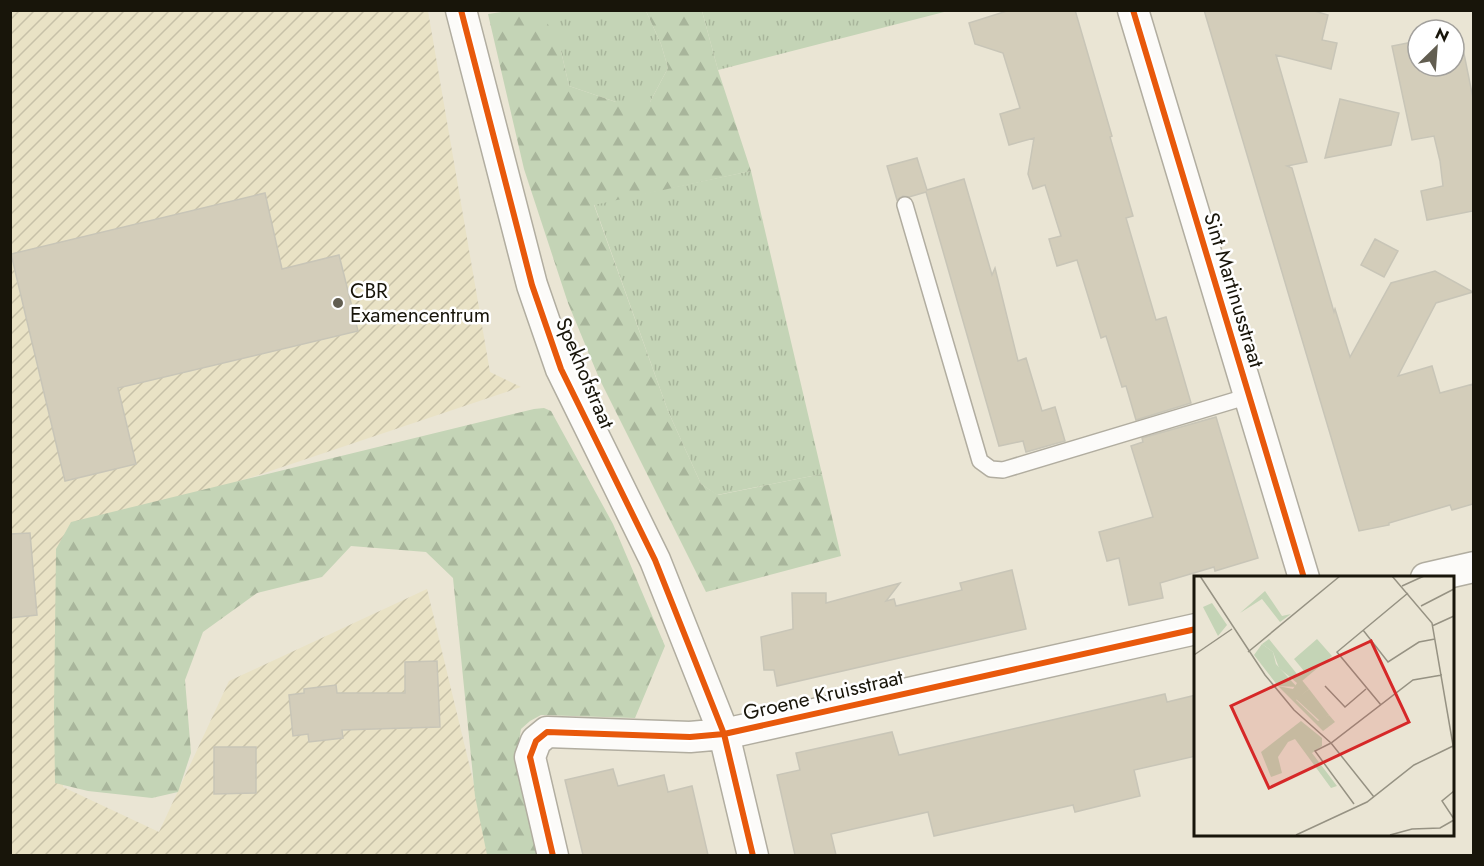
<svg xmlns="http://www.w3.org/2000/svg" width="1484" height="866" viewBox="0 0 1484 866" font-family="Jost,sans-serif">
  <defs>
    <pattern id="industrial-furrows" width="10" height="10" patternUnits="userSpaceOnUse" patternTransform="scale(1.5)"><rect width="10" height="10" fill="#e9e2c5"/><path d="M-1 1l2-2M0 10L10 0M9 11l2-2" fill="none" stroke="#c7c1a8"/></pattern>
    <pattern id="grass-tufts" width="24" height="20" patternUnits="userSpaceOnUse" patternTransform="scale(1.5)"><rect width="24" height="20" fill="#c4d4b6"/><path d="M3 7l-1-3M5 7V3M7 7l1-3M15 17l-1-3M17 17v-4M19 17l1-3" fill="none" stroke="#a8b59b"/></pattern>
    <pattern id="forest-firs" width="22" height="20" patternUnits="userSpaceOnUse" patternTransform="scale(1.5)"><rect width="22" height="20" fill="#c4d4b6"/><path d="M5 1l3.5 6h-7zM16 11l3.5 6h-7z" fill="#a8b59b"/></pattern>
  </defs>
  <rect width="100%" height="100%" fill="#eae5d4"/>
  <!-- industrial -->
  <path fill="url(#industrial-furrows)" d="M10 11H428L490 372 521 387 61 541 63 787 159 832 229 681 427 589 491 855H11Z"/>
  <!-- grass -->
  <path fill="url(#grass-tufts)" d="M706 10 948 11 718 70 702 11Z
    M526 11H646L661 44 668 68 650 102H616L569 86 561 51Z
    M751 171 822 474 717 495 701 484 668 411 594 204Z"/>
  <!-- forest -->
  <path fill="url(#forest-firs)" d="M515 10 526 11 545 18 561 51 569 86 616 102H650L668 68 661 44 646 11H702L718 70 751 171 594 205 668 411 701 484 718 495 822 474 841 556 706 592 599 378 568 303 524 169 488 14Z
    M544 408 551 411 613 524 665 646 635 718 541 715 530 721 521 729 517 755 541 855H487L475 796 453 578 426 552 351 546 322 577 257 593 203 632 185 680 191 753 178 792 152 798 88 791 55 783 54 710 56 549 71 522 534 409Z"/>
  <!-- building -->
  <path fill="#d3cdba" stroke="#c8c5b7" stroke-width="1.5" d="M1010 10H1075L1112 136 1110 137 1133 216 1126 218 1156 320 1166 317 1191 403 1136 420 1126 386 1122 387 1106 336 1101 338 1077 260 1057 266 1049 239 1061 236 1045 185 1033 189 1028 174 1034 138 1009 145 1000 114 1020 108 1003 53 975 44 969 23Z
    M1204 10H1311L1328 15 1322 40 1337 43 1331 69 1276 55 1307 162 1287 166 1292 168 1334 312 1335 309 1350 357 1391 283 1435 271 1473 292 1436 303 1398 376 1432 366 1440 393 1473 384V504L1452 510 1450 505 1389 523V525L1359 531Z
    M1418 41V66H1454V46L1462 44 1473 98V211L1427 220 1421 191 1443 186 1440 161 1434 136 1412 140 1392 46Z
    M1340 99 1399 113 1391 145 1325 158Z
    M917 158 927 190 964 179 992 275 995 268 1018 361 1026 358 1042 411 1055 407 1065 441 1026 452 1023 441 999 446 926 192 909 197 903 196 897 200 887 166Z
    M265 193 282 269 339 255 358 331 118 388 136 464 65 481 11 254Z
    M1375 239 1398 251 1384 277 1361 265Z
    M1216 417 1258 558 1215 571 1214 567 1160 583 1163 598 1129 605 1119 558 1107 561 1099 532 1153 517 1131 446 1143 442 1142 438Z
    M30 533 37 615 10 618V534Z
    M1012 570 1026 629 777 686 774 670H764L761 637 793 629 792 593H826V603L900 583 886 601 894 599 896 606 962 590 960 583Z
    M437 661 440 727 342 730 343 738 309 742 308 734 293 736 289 695 304 693V689L336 685 337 693H405V662Z
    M1165 694 1167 702 1196 695V756L1134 770 1140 796 1075 812 1073 805 934 836 928 812 831 834 836 855H795L777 775 800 770 796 753 892 732 899 755Z
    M214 747H256V793L214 794Z
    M613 769 618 786 664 775 668 792 692 786 708 855H583L565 780Z"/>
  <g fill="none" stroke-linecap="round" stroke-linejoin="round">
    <!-- service casing -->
    <g stroke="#b1ada0" stroke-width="18">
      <path id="service" d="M905 205 980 461 991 469 1003 470 1249 396"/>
    </g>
    <!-- minor casing -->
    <g stroke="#b1ada0" stroke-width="33">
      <path id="minor" d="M461 10 532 285 561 369 655 560 724 734 753 856
        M1133 10 1304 578
        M1426 578 1474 567
        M553 856 530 757 536 741 547 732 690 737 724 734 1196 629"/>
    </g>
    <!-- service -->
    <use href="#service" stroke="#fcfbf9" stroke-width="15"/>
    <!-- minor -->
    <use href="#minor" stroke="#fcfbf9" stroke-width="30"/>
    <!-- cycleway casing -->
    <g stroke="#fff" stroke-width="10">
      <path id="cycleway" d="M461 10 532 285 561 369 655 560 724 734 753 856
        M1133 10 1304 578
        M553 856 530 757 536 741 547 732 690 737 724 734 1196 629"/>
    </g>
    <!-- cycleway -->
    <use href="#cycleway" stroke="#e8590c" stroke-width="6"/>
  </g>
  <!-- markers -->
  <circle fill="#625e51" stroke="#fff" stroke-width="2" cx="338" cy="303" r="6"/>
  <g text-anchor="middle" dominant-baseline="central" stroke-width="5" stroke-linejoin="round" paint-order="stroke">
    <!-- street labels -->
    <g font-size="21" fill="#18150a" stroke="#fff">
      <text transform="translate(1234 290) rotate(73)">Sint Martinusstraat</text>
      <text transform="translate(585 373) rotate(67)">Spekhofstraat</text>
      <text transform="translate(823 695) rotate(-13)">Groene Kruisstraat</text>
    </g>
    <!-- poi labels -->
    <g font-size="21" fill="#18150a" stroke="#fff" text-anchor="start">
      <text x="350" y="291">CBR<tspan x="350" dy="24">Examencentrum</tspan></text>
    </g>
  </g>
  <!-- overview -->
  <g transform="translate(1194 576)">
    <rect width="260" height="260" fill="#eae5d4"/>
    <path d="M18 27 33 49 24 60 9 31ZM123 63 138 80 108 105 104 100 110 95 100 83ZM68 68 79 76 82 88 103 111 84 110 60 79ZM115 113 135 139 126 145 102 123Z" fill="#c4d4b6"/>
    <path d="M71 15 88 40 97 38 86 46 68 23 46 37ZM75 63 115 113 102 124 124 145 135 139 141 146 129 155 84 110 99 113 103 107 85 92 79 76 68 68ZM107 145 128 162V170L118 177 143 210 137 212 101 163 94 166 84 181 88 197 77 201 67 176Z" fill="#c4d4b6"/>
    <path fill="none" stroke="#969283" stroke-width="1.5" d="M6 0 71 99 100 134 137 167 180 221M198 0 238 47 260 175M208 10 230 0M227 30 260 13M238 50 260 40M169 54 194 86 225 66 241 63M54 76 146 0M0 79 38 53M131 110 151 131 172 113M187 129 143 76 214 17M260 215 248 225 260 243M160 228 121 175 137 167 219 104 248 99M102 259 173 226 220 189 259 170M196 259 218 253 246 252 260 244"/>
    <path fill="#d62828" fill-opacity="0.15" stroke="#d62828" stroke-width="3" d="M177 65 215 146 75 212 37 130Z"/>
    <rect width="260" height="260" fill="none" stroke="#18150a" stroke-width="3"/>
  </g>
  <!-- border -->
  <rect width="1484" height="866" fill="none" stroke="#18150a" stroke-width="24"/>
  <!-- north arrow -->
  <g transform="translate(1436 48) rotate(25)"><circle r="28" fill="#ffffff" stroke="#a3a19d" stroke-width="1.5"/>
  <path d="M0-4.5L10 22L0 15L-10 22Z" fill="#625e51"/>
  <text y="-9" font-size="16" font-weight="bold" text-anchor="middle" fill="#18150a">N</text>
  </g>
</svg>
